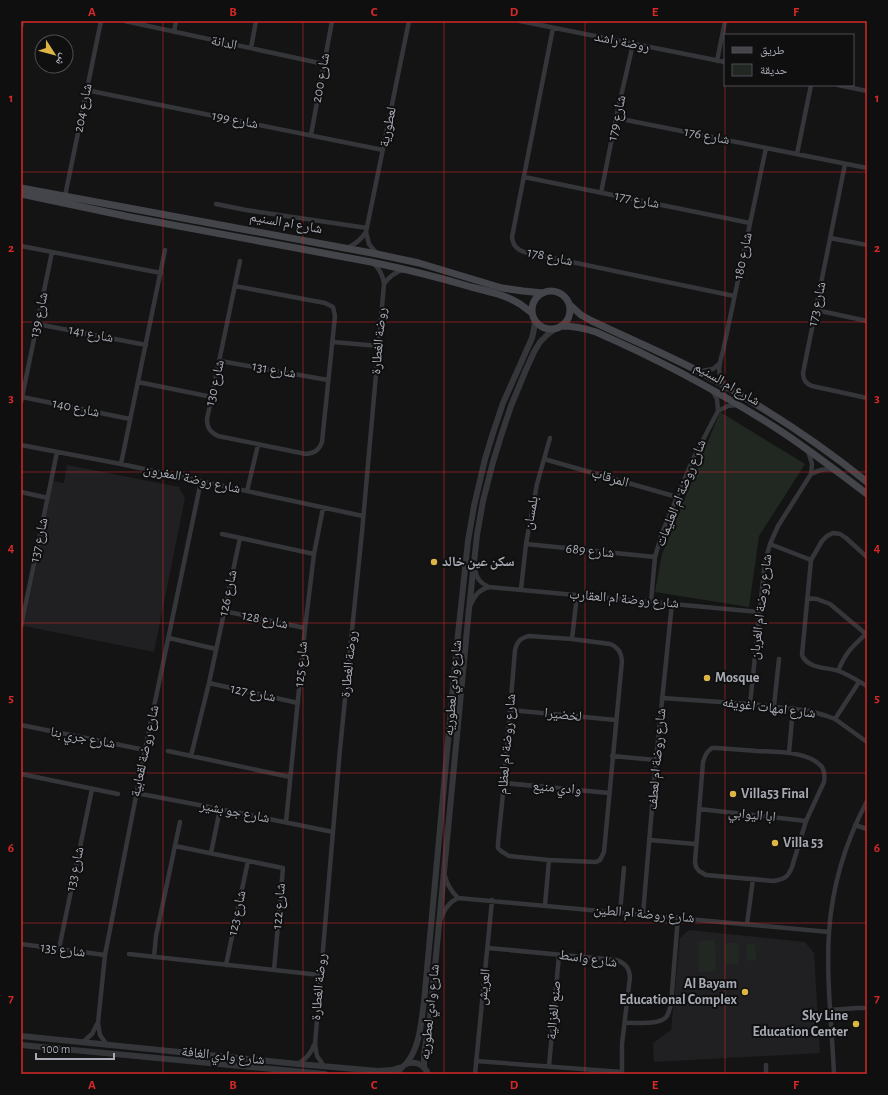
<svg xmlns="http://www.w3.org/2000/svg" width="888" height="1095" viewBox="0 0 888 1095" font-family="'Alegreya Sans','Noto Naskh Arabic',sans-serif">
  <rect width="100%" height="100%" fill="#141415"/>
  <!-- built -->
  <path fill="#202022" d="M67 465 179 487 185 498 154 652 24 626 53 481 64 483Z
    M689 930 805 942 814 953 820 1053 654 1062 653 1043 671 1030 680 938Z"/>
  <!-- green -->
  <path fill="#212822" d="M720 412 805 464 759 536 749 607 655 592 662 554Z
    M715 940 716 971 699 972V941Z
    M725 943H739V964H725Z
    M746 944H755L756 960 747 961Z"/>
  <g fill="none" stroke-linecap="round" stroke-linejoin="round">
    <!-- minor -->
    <path stroke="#35363a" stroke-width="4.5" d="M125 21 324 64
      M520 21 725 62
      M21 27 22 21
      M553 28 512 237C513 245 516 249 524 252L734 296
      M174 32 176 21
      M251 48 256 21
      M717 61 725 21
      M838 85 867 91
      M86 90 383 150
      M616 118 867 168
      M311 135 332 21
      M797 154 811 85
      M845 164 803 373C803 380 806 384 812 386L867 398
      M524 177 750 223
      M601 193 616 118 633 44
      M65 196 101 21
      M216 204 246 210 367 228
      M830 238 867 245
      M21 246 161 273
      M347 248C356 244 361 240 366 232
      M377 254 369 244 366 232 409 21
      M384 284C389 277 395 272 403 270
      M235 286 325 303 333 307 335 316 322 442C319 450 315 453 306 454L218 436C210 432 207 428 207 419L240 261
      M816 310 867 321
      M37 324 146 345
      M333 342 379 346
      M220 361 328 380
      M701 371 713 369 719 364
      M138 382 212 397
      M725 385C716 372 719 365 723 351L766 148
      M22 397 130 419
      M21 402 52 252
      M718 411 728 406 737 405
      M21 445 121 464 363 516
      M544 459 677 497
      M121 464 165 250
      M811 474C819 470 825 468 834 470
      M247 491 258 445
      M21 492 48 498
      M222 534 314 554
      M526 544 655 557
      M770 544 811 560
      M867 557 846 538 840 534 833 533 827 536 822 541 811 560 802 655C808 669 826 667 839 671 849 675 858 681 867 686
      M475 568C476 578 480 583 489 587L759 612
      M521 589 526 544 537 484 550 438
      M807 598 817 599 830 604 866 634
      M651 601 655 557 662 533 693 459 718 411 717 399 713 392
      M471 604C475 595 479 590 489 587
      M224 611 305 628
      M21 627 57 452
      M529 636 572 639 610 644C618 647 621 652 622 661L604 852 600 860 596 862 549 860 509 856 501 851 498 848V843L504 783 515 650C517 642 520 638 529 636Z
      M169 638 216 649
      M572 639 577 595
      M838 671C846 652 852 647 867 633
      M209 683 298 703
      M662 698 750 704 810 711 827 716 835 719 867 742
      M750 704 765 562 770 544 778 526 811 474 812 464 808 451
      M774 706 779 659
      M510 710 616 720
      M835 719 859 682
      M21 725 145 750
      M712 748H717C730 749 744 750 757 751 776 752 809 751 822 767 825 772 825 776 824 782L806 821 792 867C788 877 785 879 774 881L706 875 699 871 696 867 695 862 703 762C705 756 706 752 712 748Z
      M168 751 290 777
      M789 753 793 708
      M191 756 209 683 240 538
      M612 756 656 760
      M21 774 118 794
      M504 783 609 793
      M136 793 220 809 333 832
      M699 809 806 821
      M286 822 305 628 314 554 323 508
      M855 825 867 829
      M650 840 695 844
      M175 846 283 868 274 970
      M211 853 220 809
      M445 876C447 885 451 891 458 898
      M545 905 549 860
      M620 912 624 868
      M643 914 656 760 672 603
      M441 918C445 909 449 902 458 898L829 932
      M747 924 753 879
      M21 944 105 955
      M488 948 616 960C625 963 629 967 630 977L622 1044V1074
      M59 949 92 789
      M129 954 320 975
      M154 957 156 936 180 822
      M226 965 248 861
      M831 1010 857 1008H867
      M625 1023C636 1022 660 1026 667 1016 669 1012 670 1008 671 1004L678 917
      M83 1042 92 1034 97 1024
      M107 1045 100 1035 98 1023 105 955 145 750 201 481
      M476 1061 622 1072
      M298 1064C306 1059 311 1054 314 1045
      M766 1065V1074
      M324 1066 317 1056 315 1044 340 749 362 532 384 284C383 275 380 269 373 263
      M549 1066 559 955
      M475 1074 492 900
      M834 1074C832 1027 826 978 829 932 832 887 846 841 867 801"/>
    <!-- tertiary -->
    <path stroke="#35363a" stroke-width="6" d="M21 1036 298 1064 378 1071 392 1070 402 1067
      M21 1045 325 1074
      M406 1064C420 1047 421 1023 424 1002L457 644 468 541 474 506 485 459 493 433 503 403 532 338 534 329 535 320
      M424 1068V1054L430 1019 469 609 477 535 483 501 493 462 501 436 511 406 525 372 534 352 540 342 547 335 556 328
      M398 1074C403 1059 422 1059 428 1074"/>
    <!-- secondary -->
    <path stroke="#44454a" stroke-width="7" d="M21 188 377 254 419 263 502 288 523 291 543 293
      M21 194 130 217 371 262C405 269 438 277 471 287 487 291 506 295 520 304 524 307 528 310 532 313
      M532 310a19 19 0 1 1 38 0a19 19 0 1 1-38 0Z
      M569 304 581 315 590 320C627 338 664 353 700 372 759 404 815 440 867 482
      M561 326C573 326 584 328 596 332 658 359 718 391 776 428 807 448 838 472 867 494"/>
  </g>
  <!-- grid -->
  <path fill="none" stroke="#d62828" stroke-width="1" stroke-opacity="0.55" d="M163 21V1074M303 21V1074M444 21V1074M585 21V1074M725 21V35M725 85V1074M21 172H867M21 322H867M21 472H867M21 623H867M21 773H867M21 923H867"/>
  <!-- markers -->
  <g fill="#ddb545" stroke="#0f0f10" stroke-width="1.5">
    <circle cx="434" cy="562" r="4"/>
    <circle cx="707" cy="678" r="4"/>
    <circle cx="733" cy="794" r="4"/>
    <circle cx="775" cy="843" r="4"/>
    <circle cx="745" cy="992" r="4"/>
    <circle cx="856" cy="1024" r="4"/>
  </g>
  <g text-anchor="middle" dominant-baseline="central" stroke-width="4" stroke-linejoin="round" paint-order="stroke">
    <!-- street labels -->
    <g font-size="14" fill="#a7aab4" stroke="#0f0f10">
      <text transform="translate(622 42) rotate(11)">روضة راشد</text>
      <text transform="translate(224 43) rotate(12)">الدانة</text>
      <text transform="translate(321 78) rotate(-80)">شارع 200</text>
      <text transform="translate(83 108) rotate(-79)">شارع 204</text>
      <text transform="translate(617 118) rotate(-78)">شارع 179</text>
      <text transform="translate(235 120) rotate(11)">شارع 199</text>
      <text transform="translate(388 127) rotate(-79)">لعطورية</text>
      <text transform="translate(707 136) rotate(11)">شارع 176</text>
      <text transform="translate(637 200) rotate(11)">شارع 177</text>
      <text transform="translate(286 223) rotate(10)">شارع ام السنيم</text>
      <text transform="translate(743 256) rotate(-78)">شارع 180</text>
      <text transform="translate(550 257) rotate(12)">شارع 178</text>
      <text transform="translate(817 304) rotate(-78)">شارع 173</text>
      <text transform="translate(39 315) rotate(-78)">شارع 139</text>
      <text transform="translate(91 334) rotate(11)">شارع 141</text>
      <text transform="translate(379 341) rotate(-85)">روضة الغطارة</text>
      <text transform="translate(274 370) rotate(10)">شارع 131</text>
      <text transform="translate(215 383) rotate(-77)">شارع 130</text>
      <text transform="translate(727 384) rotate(30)">شارع ام السنيم</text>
      <text transform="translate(76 408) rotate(12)">شارع 140</text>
      <text transform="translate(610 478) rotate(16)">المرقاب</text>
      <text transform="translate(192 479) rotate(12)">شارع روضة المغرون</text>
      <text transform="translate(681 493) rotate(-68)">شارع روضة ام العليمات</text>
      <text transform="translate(531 513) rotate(-80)">بلمسان</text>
      <text transform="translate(39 540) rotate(-78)">شارع 137</text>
      <text transform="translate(590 551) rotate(6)">شارع 689</text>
      <text transform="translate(228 593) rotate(-78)">شارع 126</text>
      <text transform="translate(624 599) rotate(5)">شارع روضة ام العقارب</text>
      <text transform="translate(761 607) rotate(-83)">شارع روضة ام الغربان</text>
      <text transform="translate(265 620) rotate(12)">شارع 128</text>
      <text transform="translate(301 664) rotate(-85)">شارع 125</text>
      <text transform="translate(349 664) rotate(-84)">روضة الغطارة</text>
      <text transform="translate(453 688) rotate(-85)">شارع وادي لعطوريه</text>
      <text transform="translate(253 693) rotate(12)">شارع 127</text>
      <text transform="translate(769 708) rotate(7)">شارع امهات اغويفه</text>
      <text transform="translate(563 715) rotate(6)">لخضيرا</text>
      <text transform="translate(83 738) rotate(11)">شارع جري بنا</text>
      <text transform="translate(507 744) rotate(-85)">شارع روضة ام لعظام</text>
      <text transform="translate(145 751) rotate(-78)">شارع روضة لقعابية</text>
      <text transform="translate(657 759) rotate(-85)">شارع روضة ام لعطف</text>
      <text transform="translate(557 788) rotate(5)">وادي منيع</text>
      <text transform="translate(235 812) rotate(11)">شارع جو بشير</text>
      <text transform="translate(752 815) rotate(6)">ابا اليوابي</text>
      <text transform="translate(75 869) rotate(-78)">شارع 133</text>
      <text transform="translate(279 906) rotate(-85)">شارع 122</text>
      <text transform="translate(237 913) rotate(-78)">شارع 123</text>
      <text transform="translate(644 914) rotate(5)">شارع روضة ام الطين</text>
      <text transform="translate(63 950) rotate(7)">شارع 135</text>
      <text transform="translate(588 959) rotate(8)">شارع واسط</text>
      <text transform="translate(319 987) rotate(-85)">روضة الغطارة</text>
      <text transform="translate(484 987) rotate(-84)">العريش</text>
      <text transform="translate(554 1010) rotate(-85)">صنع الغزالية</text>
      <text transform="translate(430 1012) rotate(-84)">شارع وادي لعطوريه</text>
      <text transform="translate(223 1056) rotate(6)">شارع وادي الغافة</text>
    </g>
    <!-- poi labels -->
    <g font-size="14" font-weight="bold" fill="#a7aab4" stroke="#0f0f10" text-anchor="start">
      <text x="442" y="562">سكن عين خالد</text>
      <text x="715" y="678">Mosque</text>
      <text x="741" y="794">Villa53 Final</text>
      <text x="783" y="843">Villa 53</text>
      <text x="737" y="984" text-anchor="end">Al Bayam<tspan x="737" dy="16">Educational Complex</tspan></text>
      <text x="848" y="1016" text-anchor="end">Sky Line<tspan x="848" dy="16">Education Center</tspan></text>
    </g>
  </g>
  <!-- border -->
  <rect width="888" height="1095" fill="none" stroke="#0f0f10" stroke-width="44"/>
  <!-- legend -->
  <rect x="724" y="34" width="130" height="52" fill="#0f0f10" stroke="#4c4d52"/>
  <rect x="732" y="47" width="20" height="6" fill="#44454a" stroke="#4c4d52"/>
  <text x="760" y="54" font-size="12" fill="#a7aab4">طريق</text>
  <rect x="732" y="64" width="20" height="12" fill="#212822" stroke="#4c4d52"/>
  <text x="760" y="74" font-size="12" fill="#a7aab4">حديقة</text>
  <!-- north arrow -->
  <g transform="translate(54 54) rotate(126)"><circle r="19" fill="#0f0f10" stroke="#4c4d52"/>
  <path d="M0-3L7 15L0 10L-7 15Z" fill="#ddb545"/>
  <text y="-6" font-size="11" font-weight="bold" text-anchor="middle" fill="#a7aab4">ش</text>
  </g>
  <!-- scale -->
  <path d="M36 1053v6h78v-6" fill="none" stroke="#a7aab4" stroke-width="2"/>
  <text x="42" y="1053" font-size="12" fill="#a7aab4" stroke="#0f0f10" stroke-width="3" paint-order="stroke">100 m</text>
  <rect x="22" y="22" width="844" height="1051" fill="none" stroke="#d62828" stroke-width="1.5"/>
  <g font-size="13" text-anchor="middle" font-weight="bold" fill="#d62828">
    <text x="92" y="16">A</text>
    <text x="233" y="16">B</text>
    <text x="374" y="16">C</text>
    <text x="514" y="16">D</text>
    <text x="655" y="16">E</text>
    <text x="796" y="16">F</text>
    <text x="11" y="102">1</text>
    <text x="877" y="102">1</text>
    <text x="11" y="252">2</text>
    <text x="877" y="252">2</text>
    <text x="11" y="402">3</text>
    <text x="877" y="402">3</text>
    <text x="11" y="552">4</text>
    <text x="877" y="552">4</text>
    <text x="11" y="702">5</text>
    <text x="877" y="702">5</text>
    <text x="11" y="852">6</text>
    <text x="877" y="852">6</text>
    <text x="11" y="1002">7</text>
    <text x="877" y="1002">7</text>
    <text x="92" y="1089">A</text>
    <text x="233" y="1089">B</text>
    <text x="374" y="1089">C</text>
    <text x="514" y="1089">D</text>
    <text x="655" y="1089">E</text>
    <text x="796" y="1089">F</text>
  </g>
</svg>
